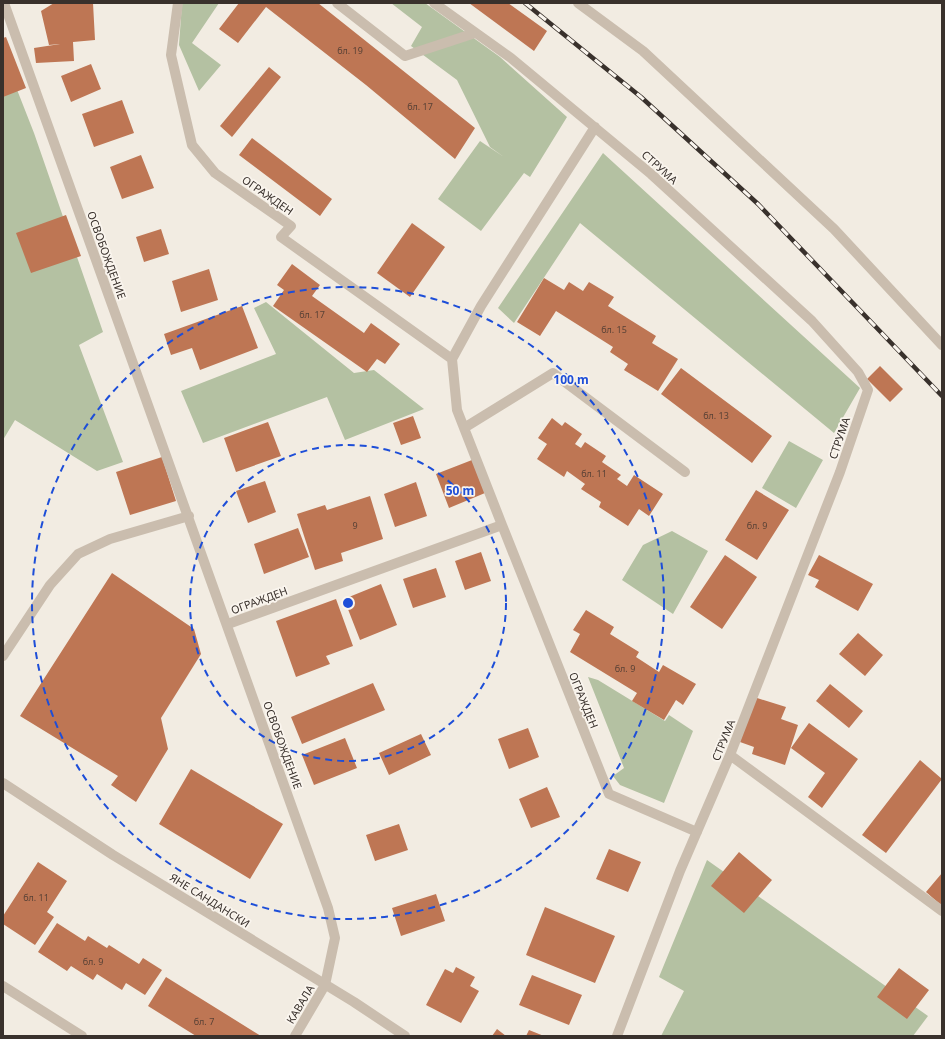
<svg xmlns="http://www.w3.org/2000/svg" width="945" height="1039" viewBox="0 0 945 1039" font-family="'Noto Sans',sans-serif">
  <rect width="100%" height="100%" fill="#f2ece2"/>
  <!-- green -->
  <path fill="#b4c1a2" d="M182 3H219L192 43 221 65 199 91 179 45Z
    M391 3H425L500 57 567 117 530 177 524 173 481 231 438 199 480 141 504 157 490 147 457 80 411 46 422 27Z
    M3 54 34 133 103 332 79 345 123 462 97 471 15 420 3 440Z
    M603 153 860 388 834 433 580 223 514 323 498 308Z
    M266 302 354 373 374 370 424 409 345 440 327 397 203 443 181 391 276 354 254 308Z
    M789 441 823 460 796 508 762 488Z
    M672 531 708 551 673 614 622 580 643 545Z
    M588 677 598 680 665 721 669 715 693 731 664 803 620 785 613 776 624 768Z
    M707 860 928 1016 913 1036H661L684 991 659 977Z"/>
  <!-- building -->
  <path fill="#be7654" d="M54 3H93L95 40 73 42 74 61 36 63 34 48 60 44 49 45 41 11Z
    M239 3H318L475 128 455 159 366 85 266 7 238 43 219 29Z
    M469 3H508L547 31 534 51Z
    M6 37 26 88 3 97V38Z
    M91 64 101 89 71 102 61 76Z
    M269 67 281 77 232 137 220 126Z
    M122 100 134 133 94 147 82 114Z
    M252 138 332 199 320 216 239 155Z
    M141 155 154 188 122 199 110 167Z
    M66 215 81 256 31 273 16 233Z
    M412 223 445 247 410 297 377 273Z
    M161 229 169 254 144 262 136 237Z
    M292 264 320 285 312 296 364 333 371 323 400 344 385 364 377 359 367 372 273 306 284 290 277 285Z
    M209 269 218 300 181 312 172 281Z
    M544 278 564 290 569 282 583 291 589 282 614 297 608 306 656 336 652 343 678 359 658 391 624 370 628 364 610 352 613 347 556 311 540 336 517 322Z
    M242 306 258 348 200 370 192 348 171 355 164 334Z
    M880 366 903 389 890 402 867 379Z
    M681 368 772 436 752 463 661 394Z
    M413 416 421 438 401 445 393 423Z
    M552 418 562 426 565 422 582 434 575 444 581 448 585 442 606 456 602 462 621 475 617 479 627 486 634 475 663 494 649 516 639 509 628 526 599 507 601 502 581 489 585 484 567 471 564 477 537 459 547 444 538 438Z
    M268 422 281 456 236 472 224 438Z
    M162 457 176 501 130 515 116 472Z
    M472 460 485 493 449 508 436 474Z
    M265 481 276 512 248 523 236 491Z
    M416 482 427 516 395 527 384 494Z
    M756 490 789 510 757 560 725 540Z
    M370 496 383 539 341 553 343 561 315 570 297 514 325 505 327 510Z
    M298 528 309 557 264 574 254 544Z
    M481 552 491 581 465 590 455 561Z
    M725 555 757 577 722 629 690 607Z
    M819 555 873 584 858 611 815 587 819 580 808 575Z
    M436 568 446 597 413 608 403 579Z
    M112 573 194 629 201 654 161 718 168 749 136 802 111 785 118 776 20 716Z
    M381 584 397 625 360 640 344 599Z
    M336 599 353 646 326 656 330 664 296 677 276 621Z
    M586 610 614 627 610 634 639 652 636 657 659 672 663 665 696 684 683 705 676 700 664 720 632 701 637 693 570 652 580 634 573 630Z
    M858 633 883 655 865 676 839 654Z
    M373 683 385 710 302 744 291 717Z
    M830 684 863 711 849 728 816 701Z
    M754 697 786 707 781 719 798 725 785 765 752 754 754 747 740 742Z
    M809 723 858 759 822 808 808 797 825 773 791 748Z
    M528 728 539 757 509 769 498 739Z
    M421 734 431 755 389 775 379 753Z
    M345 738 357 768 314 785 302 755Z
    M920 760 942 779 886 853 862 835Z
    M191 769 283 824 250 879 159 824Z
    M547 787 560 817 531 828 519 799Z
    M399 824 408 850 375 861 366 835Z
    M609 849 641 862 628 892 596 879Z
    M739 852 772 880 744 913 711 886Z
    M38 862 67 881 47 912 54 917 35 945 3 924V916Z
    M942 873V906L926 892Z
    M436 894 445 921 401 936 392 908Z
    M545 907 615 936 595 983 526 955Z
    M57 923 85 941 88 936 107 948 109 945 139 964 143 958 162 970 145 995 126 983 122 990 97 974 93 980 71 966 67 971 38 952Z
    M456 967 475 977 470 986 479 991 461 1023 426 1005 445 969 453 973Z
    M899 968 929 990 907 1019 877 997Z
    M532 975 582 995 569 1025 519 1005Z
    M166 977 261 1036H196L148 1006Z
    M497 1029 506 1036H492Z
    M529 1030 544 1036H526Z"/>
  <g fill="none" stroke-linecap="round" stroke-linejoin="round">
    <!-- minor -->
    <path stroke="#cabdae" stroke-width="10" d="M4 3 328 908 335 938 325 985 295 1036
      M178 3 171 55 192 145 215 173 291 226 281 237 452 359
      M337 3 405 56 475 33
      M434 3 511 58 651 174 812 321 858 372 868 390 840 472 803 567 730 755 680 871 617 1036
      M578 3 643 51 834 229 942 345
      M464 428 553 373 685 472
      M502 525 457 410 452 359 481 306 595 127
      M228 624 502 525 609 794 697 832
      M3 656 50 585 78 554 110 539 189 516
      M730 755 942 911
      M3 783 113 855 354 1002 405 1036
      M3 986 82 1036"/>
    <!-- rail casing -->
    <g stroke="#39312c" stroke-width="4.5">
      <path id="rail" d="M525 3 641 97 758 204 942 396"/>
    </g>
    <!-- rail -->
    <use href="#rail" stroke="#faf5ee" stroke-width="3" stroke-dasharray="9" stroke-linecap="butt"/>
  </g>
  <!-- distance rings -->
  <g fill="none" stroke="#1d4ed8" stroke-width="2" stroke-dasharray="7 5">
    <circle cx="348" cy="603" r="158"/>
    <circle cx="348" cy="603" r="316"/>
  </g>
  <g text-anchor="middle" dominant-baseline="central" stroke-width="3.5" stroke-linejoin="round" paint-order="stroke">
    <!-- number labels -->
    <g font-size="9" fill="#5a4236">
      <text x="350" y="50">бл. 19</text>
      <text x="420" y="106">бл. 17</text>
      <text x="312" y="314">бл. 17</text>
      <text x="614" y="329">бл. 15</text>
      <text x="716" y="415">бл. 13</text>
      <text x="594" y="473">бл. 11</text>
      <text x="355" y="525">9</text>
      <text x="757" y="525">бл. 9</text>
      <text x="625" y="668">бл. 9</text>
      <text x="36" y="897">бл. 11</text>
      <text x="93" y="961">бл. 9</text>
      <text x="204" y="1021">бл. 7</text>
    </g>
    <!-- street labels -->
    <g font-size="11" fill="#39312c" stroke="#faf5ee">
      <text transform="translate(660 167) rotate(42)">СТРУМА</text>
      <text transform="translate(268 195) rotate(35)">ОГРАЖДЕН</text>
      <text transform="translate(107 255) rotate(70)">ОСВОБОЖДЕНИЕ</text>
      <text transform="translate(839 438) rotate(-71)">СТРУМА</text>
      <text transform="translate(259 600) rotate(-20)">ОГРАЖДЕН</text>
      <text transform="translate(584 700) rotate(68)">ОГРАЖДЕН</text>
      <text transform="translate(723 740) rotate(-68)">СТРУМА</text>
      <text transform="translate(283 745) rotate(70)">ОСВОБОЖДЕНИЕ</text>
      <text transform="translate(210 900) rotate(32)">ЯНЕ САНДАНСКИ</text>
      <text transform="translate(300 1004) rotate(-59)">КАВАЛА</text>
    </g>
  </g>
  <circle cx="348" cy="603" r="6" fill="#1d4ed8" stroke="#faf5ee" stroke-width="2"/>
  <g font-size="12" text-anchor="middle" font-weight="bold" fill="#1d4ed8" stroke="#faf5ee" stroke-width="3.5" stroke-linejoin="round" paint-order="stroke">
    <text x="571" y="384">100 m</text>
    <text x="460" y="495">50 m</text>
  </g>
  <!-- border -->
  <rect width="945" height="1039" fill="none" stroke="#39312c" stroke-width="8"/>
</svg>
